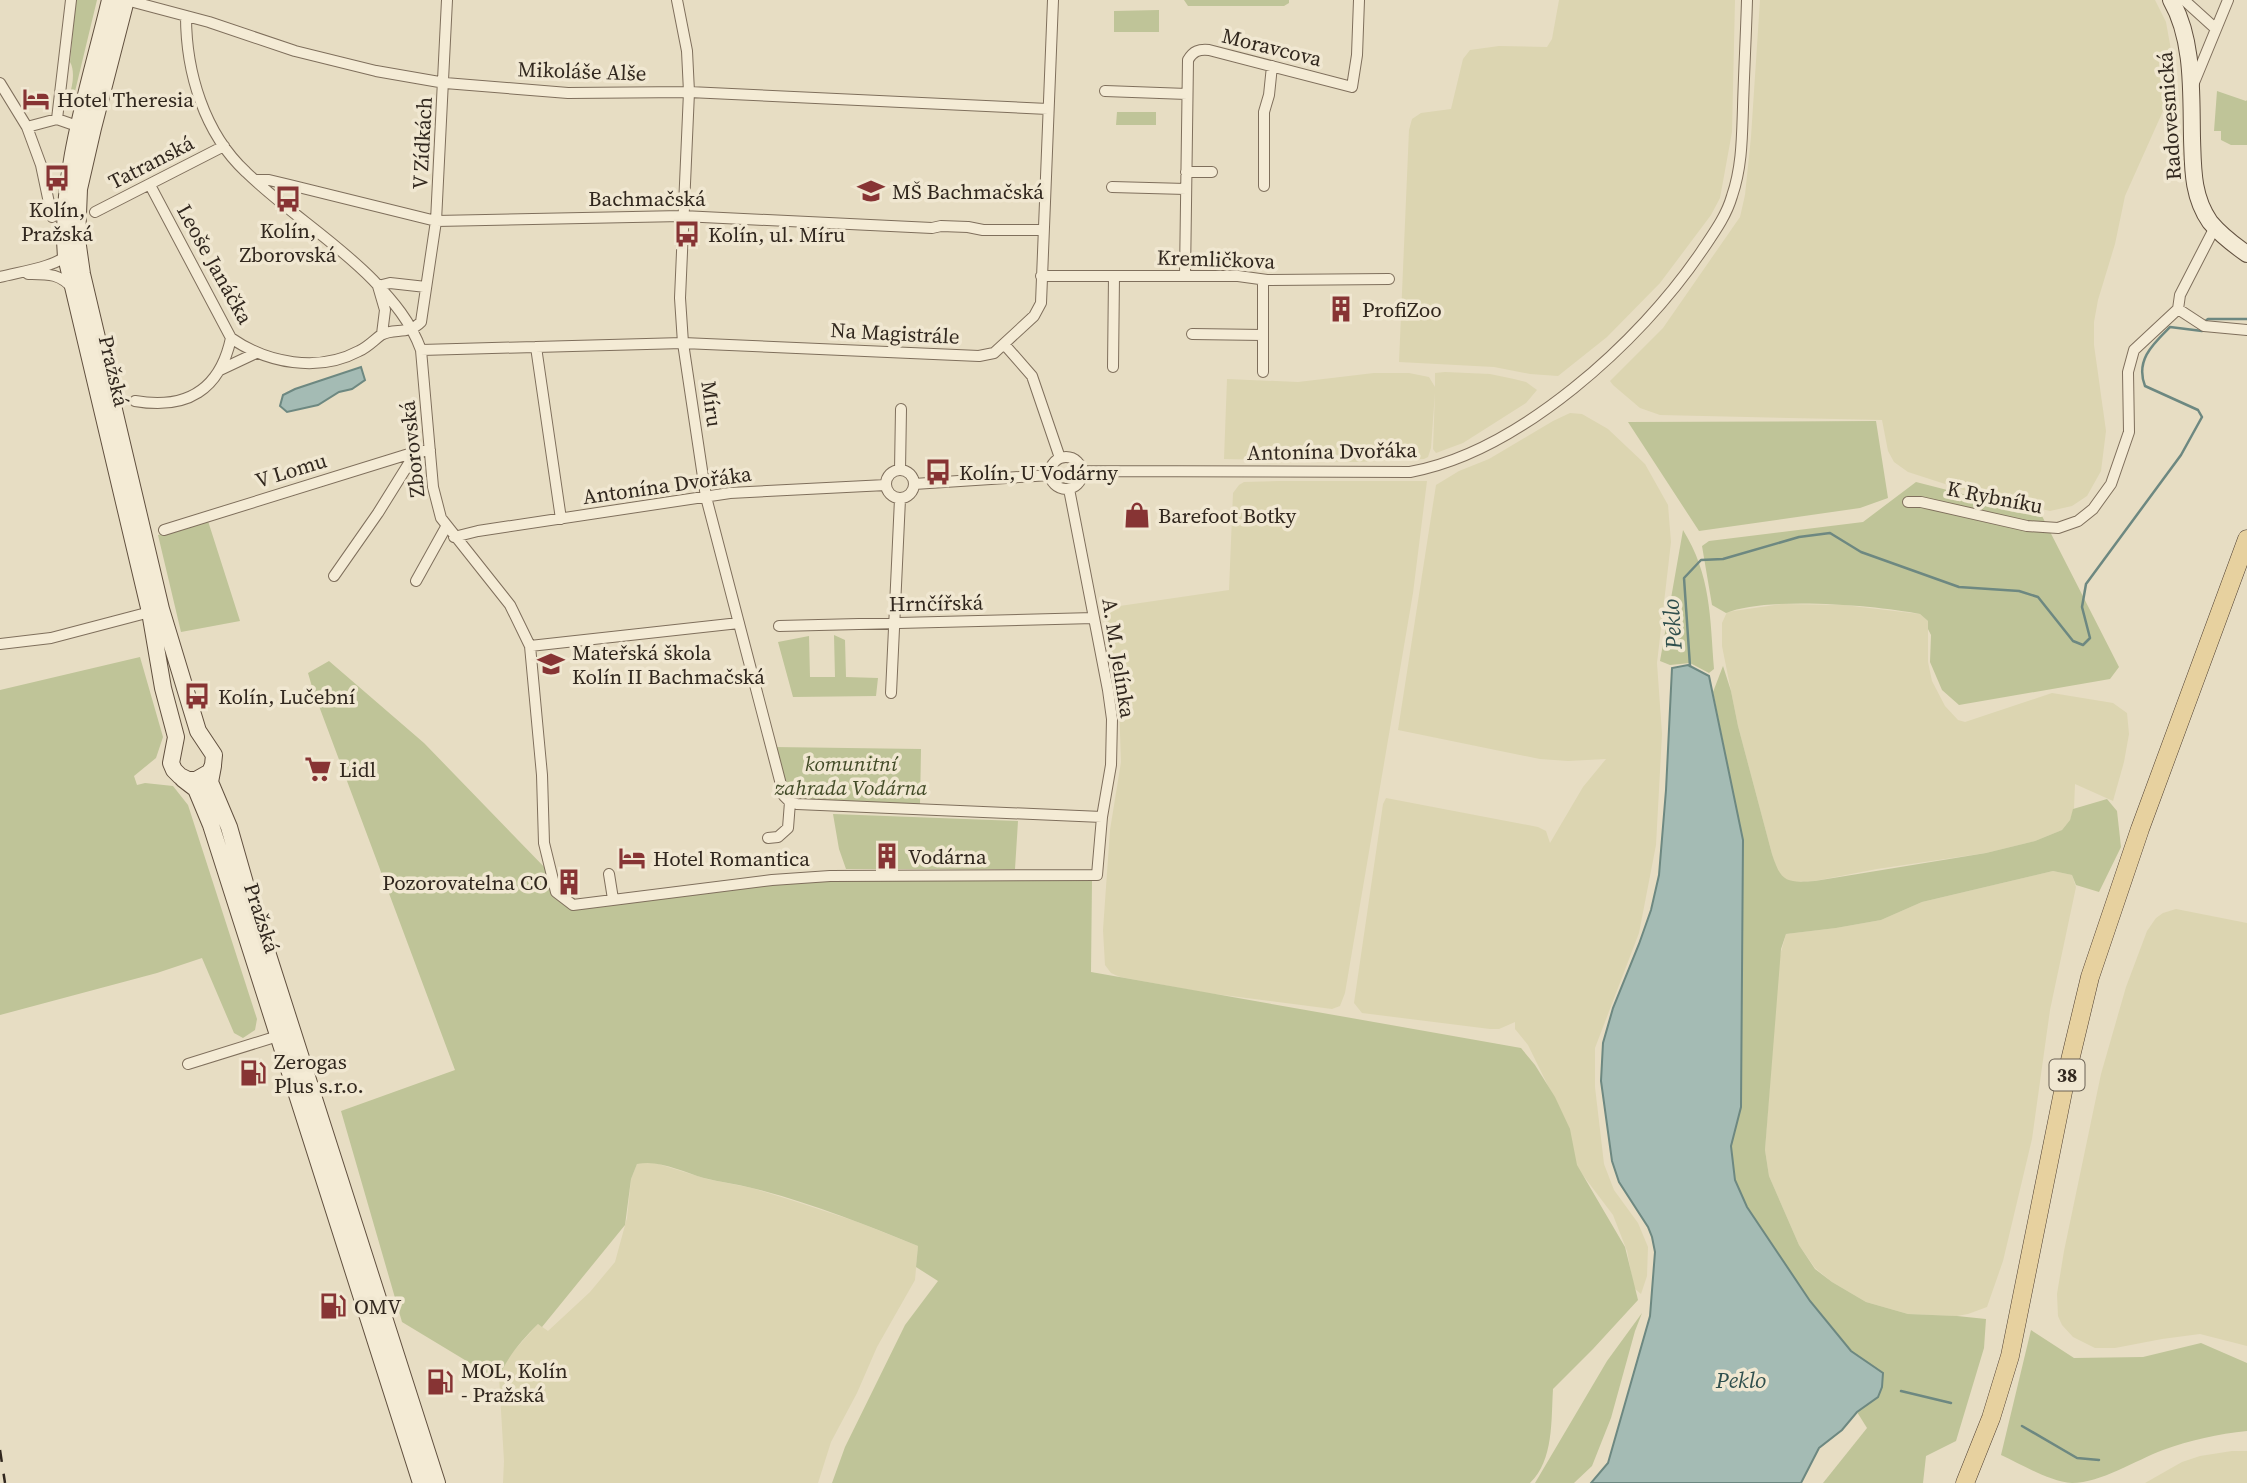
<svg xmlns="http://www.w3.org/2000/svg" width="2247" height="1483" viewBox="0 0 2247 1483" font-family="'Source Serif 4',serif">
  <rect width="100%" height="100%" fill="#e7ddc3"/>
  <!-- farmland -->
  <path fill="#dcd5b1" d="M1559 0H1735L1732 132 1720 198 1711 215 1660 283 1607 337 1558 376 1530 374 1494 367 1399 362 1409 130 1412 119 1421 113 1451 109 1463 59 1470 50 1499 46 1547 47 1552 39Z
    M1760 0H2155L2166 22 2171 50V80L2163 111 2125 196 2115 244 2098 300 2094 322V345L2106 431 2101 471 2087 496 2072 506 2050 511 1973 493 1908 472 1894 462 1888 451 1882 420 1660 415 1640 408 1613 385 1610 381 1663 328 1740 217 1745 195 1751 137Z
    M1445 372 1490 374 1514 379 1526 382 1537 390 1526 403 1463 443 1436 453 1433 449 1435 392 1431 448 1428 457 1424 459 1356 462 1224 459 1227 379 1298 382 1374 373H1409L1429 377 1435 387V373Z
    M1570 413 1582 414 1608 429 1645 464 1668 505 1671 542 1657 663 1662 734 1656 845 1639 933 1595 1048V1087L1604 1164 1614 1190 1638 1223 1648 1247 1647 1276 1641 1294 1634 1288 1627 1251 1613 1215 1576 1166 1553 1096 1528 1045 1515 1029V1022L1499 1029H1490L1362 1013 1354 1003 1383 804 1386 798 1538 827 1546 831 1550 843 1583 787 1606 759 1568 761 1540 759 1398 730 1436 485 1459 471 1489 459 1553 421Z
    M1279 481H1427L1413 593 1345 993 1340 1006 1332 1009 1207 993 1120 977 1111 973 1105 965 1103 930 1110 830 1121 762 1119 704 1106 608 1229 590 1233 493 1239 485 1244 482Z
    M1781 604 1844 605 1920 614 1928 621V662L1932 681 1945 706 1958 720 1965 722 2052 693 2113 703 2127 713 2129 734 2124 762 2113 801 2075 784 2074 808 2070 820 2062 830 2035 841 1986 853 1877 869 1815 881 1790 882 1782 877 1777 871 1772 854 1738 726 1722 646V623L1727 612Z
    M2053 871 2072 875 2076 887 2050 1010 2032 1139 2003 1261 1987 1307 1968 1314 1957 1316 1908 1314 1866 1302 1832 1282 1815 1268 1799 1245 1769 1176 1765 1150 1779 959 1786 934 1836 928 1881 920 1922 902Z
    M2176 909 2247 923V1346L2200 1334 2162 1339 2115 1348H2095L2073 1337 2062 1325 2058 1316 2057 1294 2064 1251 2101 1074 2126 987 2147 931 2156 918 2163 913Z
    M649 1161 707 1179 752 1188 791 1200 855 1221 918 1246 915 1280 877 1347 857 1393 831 1442 818 1483H503L504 1461 499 1377 509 1356 538 1324 548 1331 590 1292 615 1262 627 1218 631 1179 637 1164Z
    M2232 1451H2247V1483H2145L2182 1462 2200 1456Z"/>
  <!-- green -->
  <path fill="#bfc498" d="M76 0H97L71 108 67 107 62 111C63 104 66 102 69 96 73 86 75 70 70 62Z
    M1184 0H1289V3L1284 6H1188Z
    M1159 10V32H1114V11Z
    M2217 91 2246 101 2247 100V145H2231L2221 140V131H2214Z
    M1117 112H1156V125H1116Z
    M1876 421 1888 498 1860 508 1699 531 1628 422Z
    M1916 482 2041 514 2119 667 2110 679 1959 705 1942 690 1930 662 1931 635 1928 629V621L1920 614C1876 605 1766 596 1726 613L1712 605 1702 546 1709 541 1863 522Z
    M208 521 240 621 181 632 158 535Z
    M1683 530C1711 575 1710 617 1714 669L1709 673 1690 663 1670 665 1660 661Z
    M834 635 845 640 846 677 878 678 876 696 793 697 778 642 809 636 810 677H835Z
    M140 657 163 737 156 758 134 776 137 785 145 783 173 786 188 805 257 1019 255 1030 243 1038 234 1033 202 958 157 973 0 1015V690Z
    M329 661 424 743 583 907 773 883 830 881 1092 880 1091 972 1521 1048 1535 1065 1555 1097 1570 1129 1577 1165 1625 1247 1638 1300 1593 1349 1553 1389C1551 1420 1554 1460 1530 1483H832L845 1447 905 1325 938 1281 916 1267 918 1246C864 1224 808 1202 752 1188 736 1184 720 1182 704 1178 683 1172 659 1159 637 1164L631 1179 625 1225 542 1327 538 1324C521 1341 506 1358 498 1380L402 1322 341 1111 455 1070 313 690 308 673Z
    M1723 666 1731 691 1738 726 1772 854C1781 882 1786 883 1815 881L1986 853 2035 841 2062 830 2070 820 2073 809 2107 799 2117 811 2121 847 2099 892 2076 885 2072 875 2053 871 1922 902 1881 920 1836 928 1786 934 1781 949 1765 1150 1769 1176 1799 1245 1815 1269 1832 1282 1866 1302 1908 1314 1957 1316 1986 1319 1984 1348 1956 1441 1926 1456 1923 1483H1823L1867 1428 1857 1412 1878 1397 1883 1373 1851 1351 1810 1301 1747 1207 1735 1180 1731 1146 1741 1107 1743 840 1713 692Z
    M774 747 921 749 920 806 792 800 787 793Z
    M833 814 1018 821 1015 869H846L839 849Z
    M1642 1313 1635 1331 1611 1418 1592 1466 1574 1483H1535L1607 1361Z
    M2031 1330 2074 1358 2143 1357 2201 1343 2247 1363V1431C2218 1434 2190 1440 2163 1450 2136 1460 2101 1483 2072 1483 2048 1481 2023 1465 2001 1455Z"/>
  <!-- water -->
  <path fill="#a4bbb4" stroke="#6d8881" stroke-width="2" d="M361 367 365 380 352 389 339 392 318 405 287 412 280 406 283 395 295 389Z
    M1688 665 1709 676 1743 840 1741 1107 1731 1146 1735 1180 1747 1207 1810 1301 1851 1351 1883 1373 1882 1387 1878 1397 1857 1412 1842 1430 1819 1448 1801 1483H1591L1608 1463 1650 1316 1655 1252 1652 1237 1648 1227 1619 1182 1612 1161 1601 1081 1603 1043 1613 1008 1639 944 1651 910 1659 875 1666 790 1672 668Z"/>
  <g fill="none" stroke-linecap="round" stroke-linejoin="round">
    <!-- stream -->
    <path stroke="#6d8881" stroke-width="2.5" d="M2203 323 2208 319H2247
      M1690 666 1684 578 1701 560 1723 559 1799 537 1830 533 1861 552 1959 587 2019 591 2038 597 2073 641 2083 645 2090 638 2082 607 2086 584 2181 455 2202 417 2198 410 2145 386C2135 360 2153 344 2170 327L2202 331V329
      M1901 1391 1951 1403
      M2022 1426 2077 1458 2099 1460"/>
    <!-- street casing -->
    <g stroke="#7f6f5c" stroke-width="12">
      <path id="street" d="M126 0 209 22 295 51 376 71 445 83 568 93 689 92 1048 109
        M677 0 687 51 689 92 680 298 683 343 706 497 784 796 790 802 797 804 1102 817
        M2184 0 2216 29
        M186 16C186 72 204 133 246 172 286 211 334 240 373 280 393 301 411 322 421 350L433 487 441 518 510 605 530 646 542 775 544 843 556 892 573 905 772 880 830 876 1097 875 1102 817 1111 765 1112 719 1108 690 1069 489
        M0 83 27 127 41 165 52 217
        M2193 85 2228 0
        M1105 91 1187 94
        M57 119 71 0
        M27 127 57 119 80 127
        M1186 172H1212
        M255 180H269L290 185 436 221 682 216 932 228 941 226 968 227 983 230H1043
        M150 185 231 338C267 363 318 373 359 351 368 347 374 340 381 335 395 327 407 336 421 322L436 221 447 0
        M1264 186V112L1269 95 1272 66
        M1112 187 1186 189
        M95 212 224 146
        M28 274C47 274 60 273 73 289
        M1041 276H1238L1267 280 1389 279
        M1185 276 1188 60C1193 51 1199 49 1209 50L1352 87 1357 55 1359 0
        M0 277C18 272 58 267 69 253
        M1263 280V372
        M2178 309 2204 326 2247 330
        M382 334 385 310 378 286 390 283 426 287
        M1192 334 1263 335
        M1004 344 1032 376 1060 458
        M536 347 561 519
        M421 350 683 343 979 356 994 353 1034 316 1041 303 1053 0
        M1113 367 1114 276
        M220 370 256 353
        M135 401C187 410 220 390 231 338
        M1050 473a16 16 0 1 1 32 0a16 16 0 1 1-32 0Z
        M886 484a14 14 0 1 1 28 0a14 14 0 1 1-28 0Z
        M900 470 901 409
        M1082 471 1410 472C1519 452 1640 342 1701 252 1713 234 1726 217 1732 196 1742 167 1742 137 1743 107 1744 71 1746 36 1747 0
        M914 484 1050 475
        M1908 502H1921L2027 526 2058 528 2078 521 2093 509 2111 484 2129 432 2128 372 2134 350 2178 309 2180 295 2215 227
        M164 530 412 453 430 450
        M454 537 478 531 730 493 886 485
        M334 576 378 513 416 452
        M416 581 446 527
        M779 626 1094 618
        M0 644 51 638 150 612
        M530 646 739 623
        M891 693 900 499
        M768 838 778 837 788 828 790 802
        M609 874 613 899
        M188 1064 278 1036"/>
    </g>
    <!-- secondary casing -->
    <g stroke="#61503f" stroke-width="18">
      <path id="secondary" d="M110 0C91 81 59 174 66 257L150 612 163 688 176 737 171 763 174 770 180 776 188 780H196L210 772 213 765 214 755 198 731 161 609 82 274 77 239 79 189 93 128 126 0
        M2171 0C2194 40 2191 93 2192 138 2193 168 2192 196 2210 222 2220 234 2234 245 2247 254
        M213 766 210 782 229 827 245 883 437 1483
        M183 779 196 789 211 825 421 1483"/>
    </g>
    <!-- primary casing -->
    <g stroke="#4e3e30" stroke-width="19">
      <path id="primary" d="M1965 1483 1991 1418 2010 1356 2066 1077 2090 977 2140 829 2247 539"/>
    </g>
    <!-- street -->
    <use href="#street" stroke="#f4ebd5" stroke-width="10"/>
    <!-- secondary -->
    <use href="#secondary" stroke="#f4ebd5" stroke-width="16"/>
    <!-- primary -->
    <use href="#primary" stroke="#e7d19f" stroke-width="18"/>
    <!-- rail -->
    <path stroke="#31271e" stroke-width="2.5" stroke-dasharray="12 12" stroke-linecap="butt" d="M0 1450 5 1483"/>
  </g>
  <!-- icons -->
  <defs>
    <g id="hotel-bare" transform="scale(2.1)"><path d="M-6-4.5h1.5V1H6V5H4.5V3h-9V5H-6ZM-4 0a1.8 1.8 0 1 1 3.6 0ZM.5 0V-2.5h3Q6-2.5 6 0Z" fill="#873434" stroke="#f0e7d1" stroke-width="2.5" paint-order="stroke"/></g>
    <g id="bus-bare" transform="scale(2.1)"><path d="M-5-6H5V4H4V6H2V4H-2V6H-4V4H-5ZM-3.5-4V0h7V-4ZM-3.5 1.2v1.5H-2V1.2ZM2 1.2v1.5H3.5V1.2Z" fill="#873434" stroke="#f0e7d1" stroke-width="2.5" paint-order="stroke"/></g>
    <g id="school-bare" transform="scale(2.1)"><path d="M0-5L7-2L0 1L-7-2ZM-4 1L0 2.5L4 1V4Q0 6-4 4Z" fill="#873434" stroke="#f0e7d1" stroke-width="2.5" paint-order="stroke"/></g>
    <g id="building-bare" transform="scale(2.1)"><path d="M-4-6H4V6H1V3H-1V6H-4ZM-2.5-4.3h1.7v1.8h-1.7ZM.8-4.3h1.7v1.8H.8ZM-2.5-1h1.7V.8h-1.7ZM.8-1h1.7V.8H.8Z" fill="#873434" stroke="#f0e7d1" stroke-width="2.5" paint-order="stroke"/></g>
    <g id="shop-bare" transform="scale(2.1)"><path d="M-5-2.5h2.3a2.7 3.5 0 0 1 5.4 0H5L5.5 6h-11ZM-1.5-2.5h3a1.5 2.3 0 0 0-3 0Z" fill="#873434" stroke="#f0e7d1" stroke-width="2.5" paint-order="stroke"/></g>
    <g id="supermarket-bare" transform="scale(2.1)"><path d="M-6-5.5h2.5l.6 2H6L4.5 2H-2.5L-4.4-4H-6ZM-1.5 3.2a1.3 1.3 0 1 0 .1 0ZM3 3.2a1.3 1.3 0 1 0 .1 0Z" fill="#873434" stroke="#f0e7d1" stroke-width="2.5" paint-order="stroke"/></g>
    <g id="fuel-bare" transform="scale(2.1)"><path d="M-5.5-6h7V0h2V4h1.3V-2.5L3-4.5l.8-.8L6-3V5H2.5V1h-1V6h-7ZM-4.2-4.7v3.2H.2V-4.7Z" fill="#873434" stroke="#f0e7d1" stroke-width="2.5" paint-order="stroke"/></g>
  </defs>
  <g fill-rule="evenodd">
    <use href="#hotel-bare" x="36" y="99"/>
    <use href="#bus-bare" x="57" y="178"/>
    <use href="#school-bare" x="871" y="191"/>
    <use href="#bus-bare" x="288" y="199"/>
    <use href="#bus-bare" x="687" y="234"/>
    <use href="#building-bare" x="1341" y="309"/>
    <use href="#bus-bare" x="938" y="472"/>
    <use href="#shop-bare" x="1137" y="515"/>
    <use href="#school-bare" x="551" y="664"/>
    <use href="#bus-bare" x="197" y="696"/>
    <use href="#supermarket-bare" x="318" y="769"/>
    <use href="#building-bare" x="887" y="856"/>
    <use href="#hotel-bare" x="632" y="858"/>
    <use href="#building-bare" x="569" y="882"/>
    <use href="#fuel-bare" x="253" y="1073"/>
    <use href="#fuel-bare" x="333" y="1306"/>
    <use href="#fuel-bare" x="440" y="1382"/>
  </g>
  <g text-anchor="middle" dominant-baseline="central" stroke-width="7" stroke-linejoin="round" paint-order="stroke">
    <!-- shield labels -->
    <rect fill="#f0e7d1" stroke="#6a6154" stroke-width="2" x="2049.5" y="1059.5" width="35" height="31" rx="5"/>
    <g font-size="19" font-weight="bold" fill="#31271e">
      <text x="2067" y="1075">38</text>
    </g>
    <!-- street labels -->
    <g font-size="21" fill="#31271e" stroke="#f0e7d1">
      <text transform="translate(1272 47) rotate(14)">Moravcova</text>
      <text transform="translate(582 71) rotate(2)">Mikoláše Alše</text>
      <text transform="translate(2169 116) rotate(-94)">Radovesnická</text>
      <text transform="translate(422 143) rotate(-87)">V Zídkách</text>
      <text transform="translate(151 162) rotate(-27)">Tatranská</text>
      <text x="647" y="198">Bachmačská</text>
      <text transform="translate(1216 259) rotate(2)">Kremličkova</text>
      <text transform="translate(215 264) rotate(61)">Leoše Janáčka</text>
      <text transform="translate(895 333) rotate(3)">Na Magistrále</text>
      <text transform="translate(114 371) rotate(77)">Pražská</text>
      <text transform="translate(712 404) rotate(82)">Míru</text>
      <text transform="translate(412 449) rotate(-96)">Zborovská</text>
      <text transform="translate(1332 451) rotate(-1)">Antonína Dvořáka</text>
      <text transform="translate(291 470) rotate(-17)">V Lomu</text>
      <text transform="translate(667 485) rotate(-8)">Antonína Dvořáka</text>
      <text transform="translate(1995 497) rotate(11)">K Rybníku</text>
      <text transform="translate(936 603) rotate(-1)">Hrnčířská</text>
      <text transform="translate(1119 658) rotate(81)">A. M. Jelínka</text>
      <text transform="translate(262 918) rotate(72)">Pražská</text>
    </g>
    <!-- poi labels -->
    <g font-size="21" fill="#31271e" stroke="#f0e7d1" text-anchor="start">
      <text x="57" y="99">Hotel Theresia</text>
      <text x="892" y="191">MŠ Bachmačská</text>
      <text x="57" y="209" text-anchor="middle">Kolín,<tspan x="57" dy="24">Pražská</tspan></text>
      <text x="288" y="230" text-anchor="middle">Kolín,<tspan x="288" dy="24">Zborovská</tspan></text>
      <text x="708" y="234">Kolín, ul. Míru</text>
      <text x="1362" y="309">ProfiZoo</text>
      <text x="959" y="472">Kolín, U Vodárny</text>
      <text x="1158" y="515">Barefoot Botky</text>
      <text x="572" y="652">Mateřská škola<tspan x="572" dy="24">Kolín II Bachmačská</tspan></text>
      <text x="218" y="696">Kolín, Lučební</text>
      <text x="339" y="769">Lidl</text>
      <text x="908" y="856">Vodárna</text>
      <text x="653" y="858">Hotel Romantica</text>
      <text x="548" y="882" text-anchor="end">Pozorovatelna CO</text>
      <text x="274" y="1061">Zerogas<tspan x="274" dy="24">Plus s.r.o.</tspan></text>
      <text x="354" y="1306">OMV</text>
      <text x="461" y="1370">MOL, Kolín<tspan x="461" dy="24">- Pražská</tspan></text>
    </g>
    <!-- park labels -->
    <g font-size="21" font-style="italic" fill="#424b27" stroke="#f0e7d1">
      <text x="851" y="763">komunitní<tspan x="851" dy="24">zahrada Vodárna</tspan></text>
    </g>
    <!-- water labels -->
    <g font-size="23" font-style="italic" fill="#2f4f4d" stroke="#f0e7d1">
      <text transform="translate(1672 624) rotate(-94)">Peklo</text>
      <text x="1741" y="1380">Peklo</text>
    </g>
  </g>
</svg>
